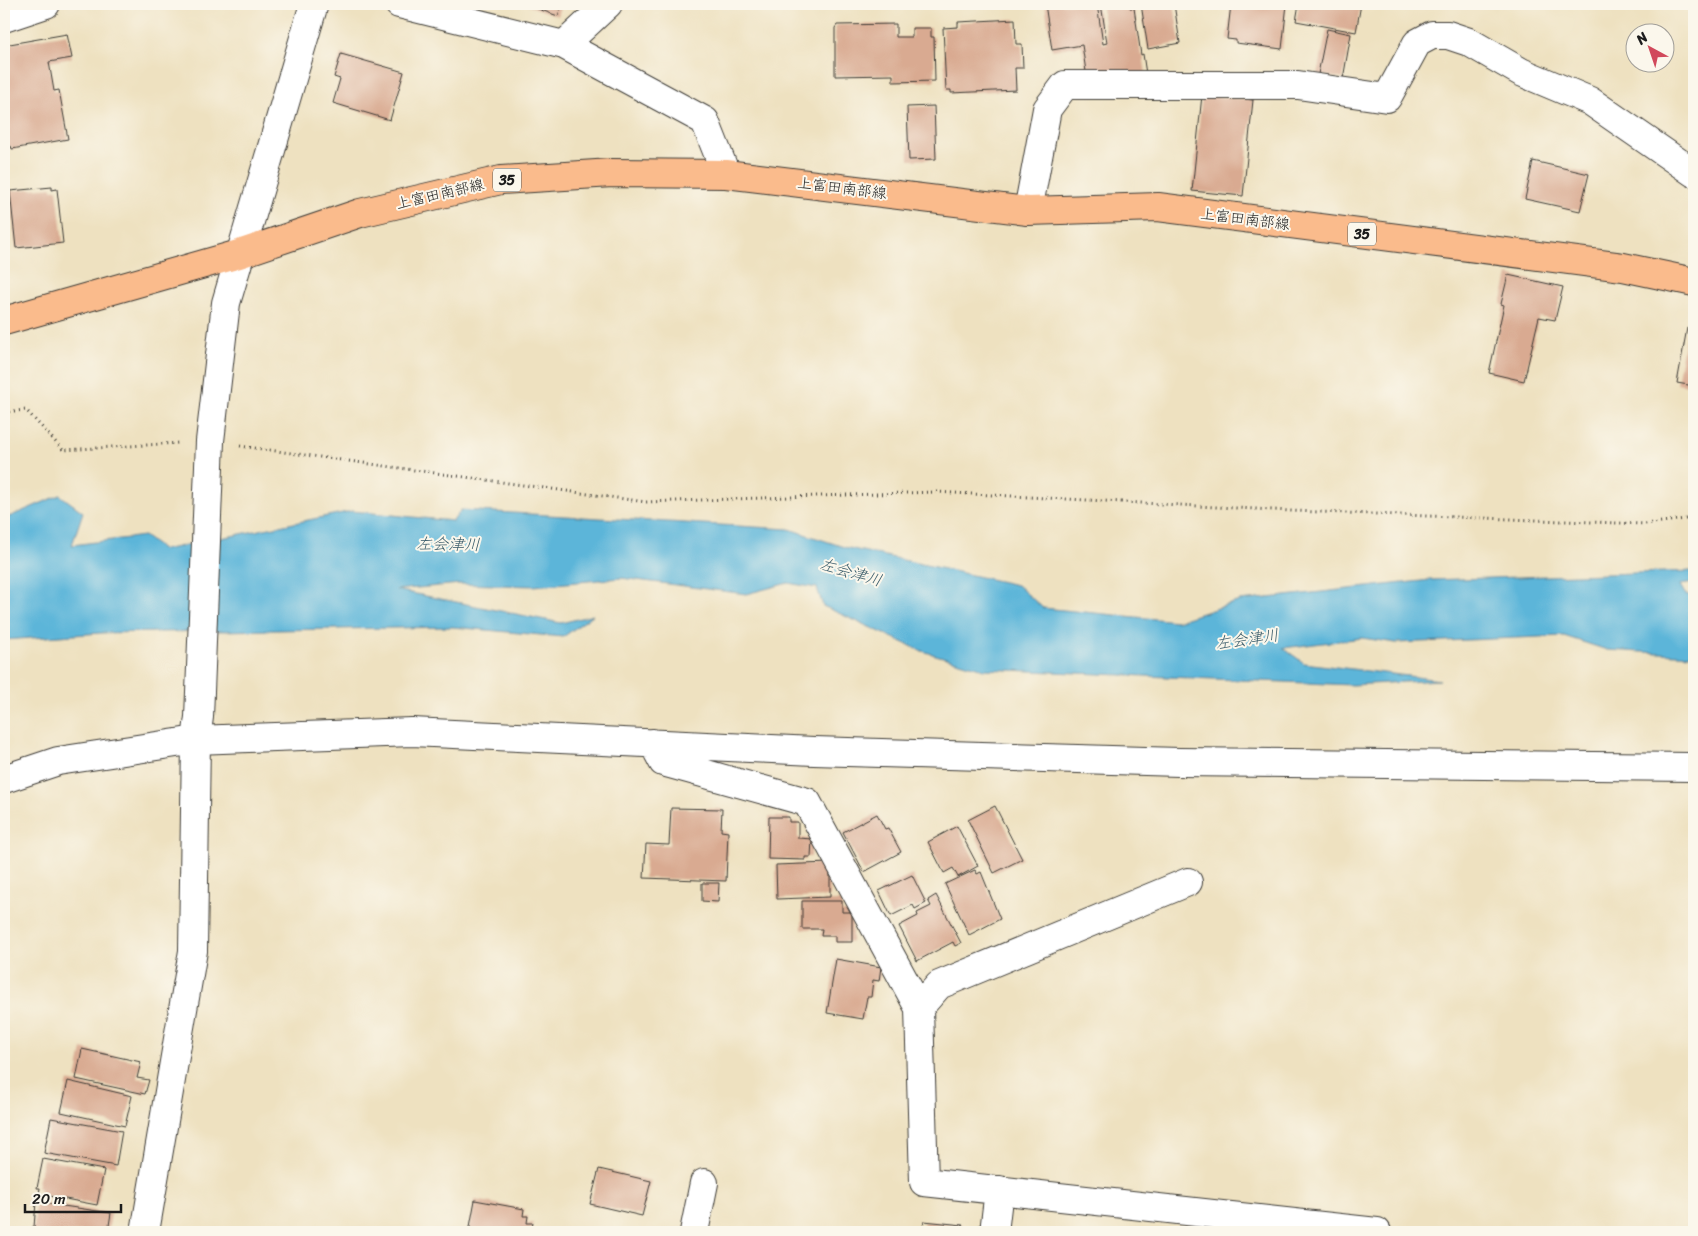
<svg xmlns="http://www.w3.org/2000/svg" width="1698" height="1236" viewBox="0 0 1698 1236" font-family="Sriracha,'Klee One',sans-serif">
  <rect width="100%" height="100%" fill="#fbf7ec"/>
  <filter id="ink" filterUnits="userSpaceOnUse"><feTurbulence type="fractalNoise" baseFrequency=".02" numOctaves="2"/><feDisplacementMap in="SourceGraphic" scale="10" xChannelSelector="R" yChannelSelector="G"/><feConvolveMatrix kernelMatrix="1 2 1 2 8 2 1 2 1" color-interpolation-filters="sRGB"/></filter>
  <filter id="wash" filterUnits="userSpaceOnUse"><feTurbulence type="fractalNoise" baseFrequency=".0096" numOctaves="4" result="noise"/><feDisplacementMap in="SourceGraphic" scale="20" xChannelSelector="R" yChannelSelector="G"/><feGaussianBlur stdDeviation="1.12" result="paint"/><feColorMatrix in="noise" values="0 0 0 0 0 0 0 0 0 0 0 0 0 0 0 0 0 1.4 0 .05"/><feComposite in="paint" operator="in"/></filter>
  <g filter="url(#wash)">
    <rect width="100%" height="100%" fill="#eee1c0"/>
    <!-- water -->
    <path fill="#5cb5d9" stroke="#3c687a" d="M60 495 83 512 72 545 144 536 163 550 352 511 453 521 461 510 789 529 844 547 1017 585 1043 608 1177 621 1240 601 1430 580 1694 571V583L1680 585 1685 594 1694 597V655L1607 650 1564 636 1396 643 1362 638 1283 648 1304 663 1440 680 1352 685 984 669 922 651 823 606 817 588 788 583 746 594 621 578 534 586 460 584 396 590 561 623 593 615 563 637 453 627 101 633 4 640V519Z"/>
    <g id="blocks">
      <!-- building -->
      <path fill="#d9aa91" d="M524 4H562L558 16Z
        M1045 4H1097L1103 44 1107 43 1101 4H1129L1130 8H1134L1141 55 1143 54 1146 74 1087 78 1082 45 1052 50Z
        M1141 4H1174L1180 43 1148 49Z
        M1231 4H1287L1282 49 1236 43V40L1227 39Z
        M1299 4H1361L1356 32 1296 21Z
        M1015 19 1016 44H1022L1023 68H1015L1016 90 951 93V90H946L943 28 958 27V22Z
        M896 24V37H912V28H931V37H934L935 81 893 82V75L835 76V28L837 25Z
        M1327 29 1351 34 1343 79 1318 74Z
        M67 34 72 58 49 62 54 91 59 90 68 139 12 149 11 146 4 147V45Z
        M341 54 404 72 390 120 333 103 340 79 334 77Z
        M1202 95 1253 100 1243 196 1192 191Z
        M934 106 936 159 909 160 907 107Z
        M1533 161 1589 174 1580 211 1525 199Z
        M52 187V190L57 189 63 243 16 248 10 191Z
        M1508 275 1563 287 1555 320 1539 317 1524 381 1489 373 1504 305 1501 304Z
        M1687 328 1694 330V386L1677 383Z
        M995 806 1022 859 994 873 968 820Z
        M671 808 722 809 721 831 728 832 726 881 644 878 646 844 669 845Z
        M877 814 885 829 888 828 901 852 864 872 843 832Z
        M769 817H789V822H798V838L812 839 811 857H805V860L768 859Z
        M957 826 978 866 958 877 953 868 944 873 928 842Z
        M830 863V897L777 899 776 865Z
        M975 870 977 874 981 872 1000 919 969 935 945 884Z
        M912 875 926 903 915 909 913 905 891 916 879 891Z
        M702 883H719L718 902 702 901Z
        M936 895 961 943 955 946 953 942 917 961 899 926 918 916 917 913 931 906 928 900Z
        M802 901H842V912H851L852 915V942H835V936H821L822 929H802Z
        M836 959 881 967 879 981 873 980 871 997H867L863 1019 827 1013Z
        M82 1049 141 1062 137 1078 149 1080 145 1094 76 1079Z
        M68 1081 132 1096 125 1126 61 1112Z
        M51 1118 122 1131 116 1166 44 1153Z
        M43 1159 104 1170 97 1205 39 1194 40 1188H37Z
        M599 1169 651 1181 642 1216 590 1204Z
        M475 1200 524 1209 523 1216H528L527 1223H533L531 1232H469Z
        M36 1202 111 1213 108 1232H31L32 1227H34Z
        M924 1221 963 1225 962 1232H922Z"/>
    </g>
  </g>
  <g filter="url(#ink)">
    <use href="#blocks" fill-opacity="0" stroke="#3c3a35" stroke-width="1"/>
    <g fill="none" stroke-linecap="round" stroke-linejoin="round">
      <!-- minor casing -->
      <g stroke="#3c3a35" stroke-width="30">
        <path id="minor" d="M399 4 564 45 705 121 726 174
          M4 18 46 4
          M564 45 608 4
          M1028 211 1047 109 1065 85H1298L1387 98 1417 43 1432 35H1448L1469 42 1521 72 1590 101 1694 173
          M653 743 663 762 807 802 919 1008
          M4 779 58 761 196 740 412 732 814 751 1179 762 1694 767
          M1188 882 939 985 919 1008 924 1182 1377 1232
          M145 1232 193 951 196 740 199 717 210 441 226 303 314 4
          M694 1232 704 1183
          M994 1232 999 1190"/>
      </g>
      <!-- major casing -->
      <g stroke="#3c3a35" stroke-width="30">
        <path id="major" d="M4 321 239 254 360 213 501 180 612 173 726 174 1028 211 1158 207 1623 267 1694 282"/>
      </g>
      <!-- path -->
      <path stroke="#3c3a35" stroke-width="3" stroke-dasharray="1 4" stroke-linecap="butt" d="M4 412 26 410 63 450 179 443
        M240 446 646 502 935 492 1292 511 1645 524 1694 518"/>
      <!-- minor -->
      <use href="#minor" stroke="#fff" stroke-width="28"/>
      <!-- major -->
      <use href="#major" stroke="#fabb8c" stroke-width="28"/>
    </g>
  </g>
  <g text-anchor="middle" dominant-baseline="central" stroke-width="4" stroke-linejoin="round" paint-order="stroke">
    <!-- shield labels -->
    <g fill="#fbf7ec" stroke="#5f5e5a" stroke-width="1">
      <rect x="493" y="168.5" width="28" height="23" rx="4"/>
      <rect x="1348" y="222.5" width="28" height="23" rx="4"/>
    </g>
    <g font-size="14" font-weight="bold" fill="#1c1c1c">
      <text x="507" y="180">35</text>
      <text x="1362" y="234">35</text>
    </g>
    <!-- street labels -->
    <g font-size="15" fill="#1c1c1c" stroke="#fbf7ec">
      <text transform="translate(842 188) rotate(7)">上富田南部線</text>
      <text transform="translate(440 194) rotate(-13)">上富田南部線</text>
      <text transform="translate(1245 219) rotate(7)">上富田南部線</text>
    </g>
    <!-- water labels -->
    <g font-size="16" font-style="italic" fill="#365968" stroke="#fbf7ec">
      <text transform="translate(448 544) rotate(1)">左会津川</text>
      <text transform="translate(851 572) rotate(16)">左会津川</text>
      <text transform="translate(1247 639) rotate(-8)">左会津川</text>
    </g>
  </g>
  <!-- margin -->
  <rect width="1698" height="1236" fill="none" stroke="#fbf7ec" stroke-width="20"/>
  <!-- north arrow -->
  <g transform="translate(1650 48) rotate(320)"><circle r="24" fill="#fbf7ec" stroke="#a29f99"/>
  <path d="M0-4L9 19L0 12L-9 19Z" fill="#d1495b"/>
  <text y="-8" font-size="14" font-weight="bold" text-anchor="middle" fill="#1c1c1c">N</text>
  </g>
  <!-- scale -->
  <path d="M25 1204v8h96v-8" fill="none" stroke="#1c1c1c" stroke-width="2.5"/>
  <text x="32" y="1204" font-size="15" fill="#1c1c1c" stroke="#fbf7ec" stroke-width="4" paint-order="stroke">20 m</text>
</svg>
